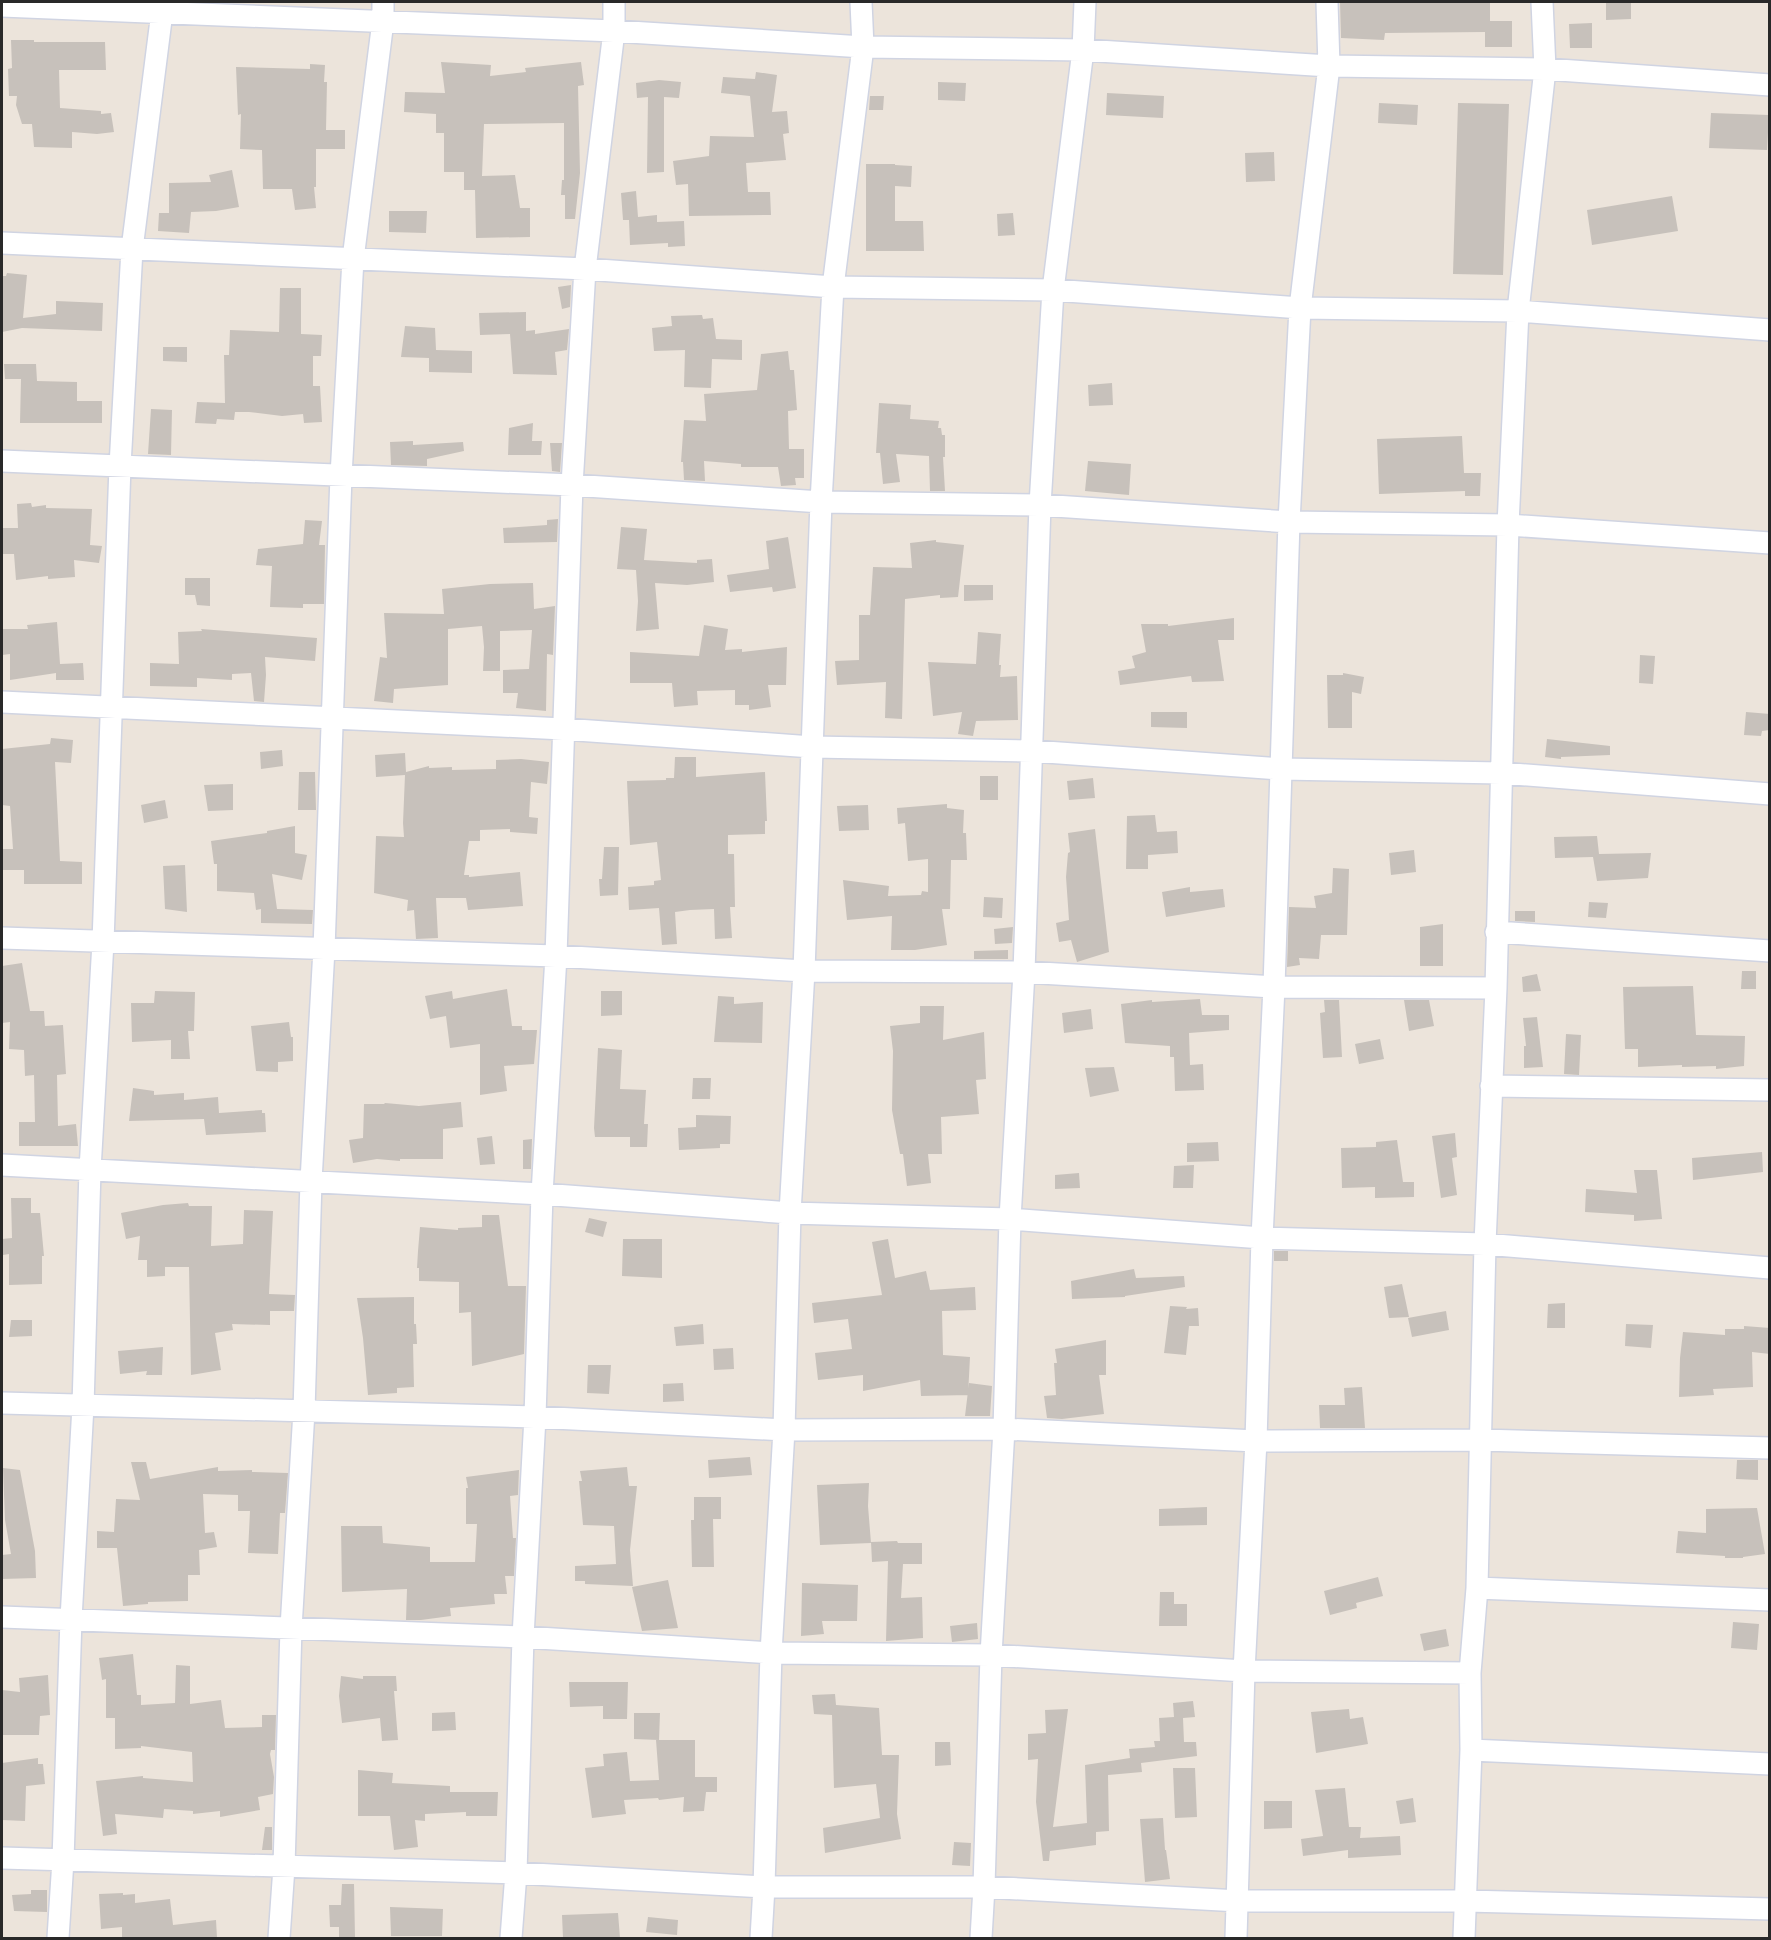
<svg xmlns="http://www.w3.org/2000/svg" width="1771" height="1940" viewBox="0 0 1771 1940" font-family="'Varela Round',sans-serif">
  <rect width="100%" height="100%" fill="#ece4db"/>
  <!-- building -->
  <path fill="#c7c1bb" d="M1340 2H1490V21H1512V47H1485V32L1385 33 1384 40 1341 38Z
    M1606 2H1631V19L1606 20Z
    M1592 23V48H1570L1569 24Z
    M11 40H34V42H105L106 70H59L60 108 101 111V114L111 113 114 132 97 134 72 132V148L34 147 32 124H22L16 105 17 96H9L8 69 12 68Z
    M441 62 491 65 490 76 526 72 525 68 581 62 584 85 578 86 580 173 575 219H565V195H561L562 180H564V123L484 124 482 176 515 175 520 208H530V237L476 238 475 190H464V172H444V133H436V114L404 112 405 92 445 93Z
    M310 64 325 65 324 82H327L326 130H345V149H316V187H314L316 208 295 210 292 189H263L262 150 240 149 241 114 238 115 236 67 310 69Z
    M756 72 777 75 772 112 787 111 789 133 783 134 786 160 746 163 748 192H770L771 215 689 216 688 184 676 185 673 161 709 156 710 136 754 137 750 96 721 93 723 77 755 79Z
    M659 80 681 82 679 98 664 97V172L647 173 648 97 637 98 636 83Z
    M938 82 966 83 965 101 938 100Z
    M1107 93 1164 96 1163 118 1106 115Z
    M870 96H884L883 110H869Z
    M1379 103 1418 105 1417 125 1378 123Z
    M1458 103 1509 104 1503 275 1453 274Z
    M1711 113 1769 115 1767 150 1709 148Z
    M1274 152 1275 181 1246 182 1245 153Z
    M866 164H895V165L912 166 911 187 895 186V221H923L924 251H866Z
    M232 170 239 207 216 211 191 212 189 233 158 231 159 213H169V183L211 182 209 175Z
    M636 191 638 217 657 215V222L684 221 685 246 668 247V243L630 245 629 220H623L621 193Z
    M1672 196 1678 231 1592 245 1587 210Z
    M389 211H427L426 233 389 232Z
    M1013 213 1015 235 998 236 997 214Z
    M7 273 27 275 23 318 56 314V301L103 303 102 331 22 328 2 332V276H6Z
    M571 285 570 307 562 309 558 287Z
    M280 288H301V334L322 335 321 356H313V386H320L322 422 304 423 303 414 282 416 249 412H235L234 420 217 419 216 424 195 423 197 402 225 403 224 355H229L230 330 279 332Z
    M526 312V331L535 330V334L569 329 567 350 555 352 557 375 513 374 510 334 480 335 479 313Z
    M702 315 703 319 713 318 716 339 742 340V360L712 359 711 388 684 387 685 350 654 351 652 328 672 326 671 316Z
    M405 326 435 328 436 350 472 351V373L429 372V358L401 357Z
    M163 347H187V362L163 361Z
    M788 351 790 370H794L797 410 788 411 789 449H804V478H795L796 485 781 486 778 467H741V464L704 461 705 481 684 480 683 462H681L684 420 706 421 704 394 757 390 761 354Z
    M4 364H36L37 381 77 382V401H102V423H20L21 379H5Z
    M1112 383 1113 405 1089 406 1088 385Z
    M879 403 911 405 910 419 939 421 938 428H941L942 435H945V457H943L945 491H930L929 456 896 454 900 482 883 484 880 453H876Z
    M151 409 172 410 171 455 148 454Z
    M533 423 532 441H542L541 455H508L509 428Z
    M1462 436 1464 473H1481L1480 496H1465V491L1379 494 1377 439Z
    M413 441V445L463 442 464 451 427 459V466L391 465 390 442Z
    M550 443H562L560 472 552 471Z
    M1088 461 1131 464 1129 495 1085 491Z
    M31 503 32 507 46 505V508L92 509 90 545 102 546 99 563 74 560 75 577 48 579V576L16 580 14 554H2V528H18L17 504Z
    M558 519 557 542 504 543 503 528 547 525V520Z
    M305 520 322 521 319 545H325L324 604H303V608L270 607 272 566 256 565 258 549 303 544Z
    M621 527 647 529 644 560 697 563V560L712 559 714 582 687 585 655 583 659 629 636 631 638 601 636 570 617 569Z
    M788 537 796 588 773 592 772 587 730 592 727 575 769 569 766 541Z
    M936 540V542L964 545 958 597 940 598V595L905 599 902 719 885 718 886 682 837 685 835 661 859 660V615H870L873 567 912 568 910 543Z
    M185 578H210V606L197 605 195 595H185Z
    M533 583 534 609 555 606 553 655 547 654 546 711 516 708 518 693H503V670L529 669 532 630 500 631V671H483L484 647 482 626 448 629V685L394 689 393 703 374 701 380 657 387 658 384 613 444 614 442 589 490 584Z
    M964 585H993V600L964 601Z
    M1234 618V640H1218L1224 681 1192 682 1191 676 1120 685 1118 671 1135 668 1132 656 1146 652 1141 624H1168V626Z
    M57 622 60 664 83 663 84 680H56V673L10 680V654L2 655V629H28L27 625Z
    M704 625 728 629 725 650 742 649V652L787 647 786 685H768L771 707 749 710V705H735V690L697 691 698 705 674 707 672 683H630V652L699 656Z
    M201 629 317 638 315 661 265 657 266 675 264 702 254 701 251 673 232 674V680L197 678V687L150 686V663L179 664 178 632 202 631Z
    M978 632 1001 634 999 665H1001L1000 677 1017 676 1018 720 976 721 973 736 958 734 962 712 933 716 928 662 976 664Z
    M1640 655 1655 656 1653 684 1639 683Z
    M1343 673 1364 677 1361 694 1352 692V728H1328L1327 675H1343Z
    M1151 712H1187V728L1151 727Z
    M1746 712 1770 714V730L1762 731 1761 736 1744 735Z
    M51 738 73 740 71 763 55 762 60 861 82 862V884H24V870H2V849H13L10 806 2 805V749L50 744Z
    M1547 739 1610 746V755L1561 757V759L1545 757Z
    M282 750 283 766 261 769 260 752Z
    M405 753 406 772 429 766V768L452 767V770L496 769V760L521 759 549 762 547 784 531 782 529 817 538 818 537 834 510 832V829L480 830V841H469L464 875H469V877L520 872 523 906 468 910 466 898H436L438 938 416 939 414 910 407 911 408 900 374 893 376 836 404 837 403 823 405 775 376 777 375 755Z
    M675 757H696V777L765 772 767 821H765V834L728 835V854H734L735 907H730L732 938 715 939 714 909 690 910 675 912 677 944 662 945 659 908 629 910 628 887 654 885V881L661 880 657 842 630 845 627 781 666 780V778H674Z
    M299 772H315L316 810H298Z
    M980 776H998V800H980Z
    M1093 778 1095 798 1069 800 1067 781Z
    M233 784V810L208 811 204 785Z
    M165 800 168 818 144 823 141 805Z
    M947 804V808L964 810 963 833H966L967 860H951L950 909H942L947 945 915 950H891L892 916 847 920 843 880 889 886 888 896 921 895 922 891 928 892V859L908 861 905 823 898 824 897 808Z
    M868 805 869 830 839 831 837 806Z
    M1155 815 1157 832 1177 831 1178 853 1148 855V869H1126L1127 816Z
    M295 826V853L307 855 302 880 272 874 277 909 313 910 312 924 261 923V909L256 910 254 893 217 891V864H214L211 841 267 833V831Z
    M1095 829 1109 952 1077 962 1071 940 1059 942 1056 923 1069 920 1066 877 1068 853 1070 852 1068 833Z
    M1597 836 1599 854 1651 853 1648 878 1597 881 1593 857 1555 858 1554 837Z
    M604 847H619L618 895 600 896 599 879H602Z
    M1414 850 1416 872 1391 875 1389 853Z
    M185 865 187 912 165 909 163 866Z
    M1333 868 1349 869 1347 935H1321L1319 959 1299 958 1300 965 1287 967 1289 907 1316 908 1314 896 1332 893Z
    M1190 887V892L1223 889 1225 907 1166 917 1162 892Z
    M984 897 1003 898 1002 918 983 917Z
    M1589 902 1608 903 1606 918 1588 917Z
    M1515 911H1535V922L1515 921Z
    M1443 924V966H1420V927Z
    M1013 927 1012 943 995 944 994 929Z
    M1008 950V959H974V951Z
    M22 963 30 1011H44L45 1026 63 1025 66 1074 57 1075 58 1126 76 1124 78 1146H19V1122H35L34 1075 25 1076 24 1050 9 1049 10 1022 2 1023V966Z
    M1742 971H1756V989H1741Z
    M1537 974 1541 991 1523 992 1522 977Z
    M1693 986 1696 1035 1745 1036 1744 1066 1716 1069V1066L1682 1067V1065L1638 1067V1049H1625L1623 987Z
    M507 989 512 1026H522V1030H537L534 1064 504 1066 507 1091 480 1095V1044L450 1048 446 1016 430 1019 425 996 452 991 453 999Z
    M155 991 195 992 194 1031H188L190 1059H171V1040L132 1042 131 1003H154Z
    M601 991H622V1015L601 1016Z
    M718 996 734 997V1004L763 1002 762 1043 714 1042Z
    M1200 999 1202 1015H1229V1030L1189 1033 1190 1065 1203 1064 1204 1090 1175 1091 1174 1057H1170V1046L1125 1043 1121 1004 1152 1000V1002Z
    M1324 1000H1339L1342 1057 1323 1058 1320 1013 1325 1012Z
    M1404 1000H1429L1434 1026 1409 1031Z
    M920 1006H944L943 1040 984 1032 986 1079 976 1080 979 1114 941 1117 942 1154H928L931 1183 907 1186 903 1154H900L892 1110 893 1051 890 1026 920 1023Z
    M1091 1009 1093 1029 1064 1033 1062 1013Z
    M1537 1017 1543 1067 1524 1068V1046H1526L1523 1018Z
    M289 1022 291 1037H293V1061L278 1062V1072L256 1071 251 1026Z
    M1566 1034 1581 1035 1579 1075 1564 1074Z
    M1380 1039 1384 1059 1359 1064 1355 1044Z
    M598 1048 622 1050 620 1089 646 1090 644 1124H648L647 1147H630V1137H595L594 1128Z
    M1114 1067 1119 1091 1090 1097 1085 1068Z
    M693 1078H711L710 1099H692Z
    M133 1088 154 1091V1095L184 1093V1100L218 1097 219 1113 262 1110V1113H265L266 1132 206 1135 204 1119 129 1121Z
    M461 1102 463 1127 443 1129V1159H400V1161L377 1159 353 1163 349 1140 363 1138 364 1104H384L385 1103 419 1106Z
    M696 1115 731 1116 730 1144H720V1148L679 1150 678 1128 696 1127Z
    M1455 1133 1457 1157 1452 1158 1457 1195 1441 1198 1432 1136Z
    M492 1136 495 1164 480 1165 477 1138Z
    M532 1139 531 1169H523V1140Z
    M1397 1140 1403 1182H1414V1197L1375 1198V1187L1342 1188 1341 1148 1376 1147V1142Z
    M1218 1142 1219 1161 1187 1162V1143Z
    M1762 1152 1763 1172 1693 1180 1692 1158Z
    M1194 1165 1193 1188H1173L1174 1166Z
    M1634 1170H1657L1662 1219 1634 1221V1215L1585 1212 1586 1189 1637 1193Z
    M1079 1173 1080 1188 1055 1189V1175Z
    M11 1198H31V1213H40L44 1256H42V1284L9 1285V1254L3 1255 2 1239 12 1238Z
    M188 1203 189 1206H212L211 1246 243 1244 244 1210 273 1211 269 1294 295 1295 294 1311H270V1325L232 1324 233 1330 215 1333 221 1370 191 1375 189 1267H165V1276L147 1277V1260H138L140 1236 126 1239 121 1213 163 1205Z
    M482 1215H499L508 1286H526L524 1354 472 1366 471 1312 459 1313V1282L419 1281V1268H417L418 1251 420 1227 458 1230V1228L482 1227Z
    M589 1218 607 1222 603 1237 585 1232Z
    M623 1239H662V1278L622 1276Z
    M888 1239 895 1278 926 1271 930 1290 975 1287 976 1310 942 1311 943 1355 970 1357 968 1395 921 1396 920 1380 863 1391V1375L818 1380 815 1353 852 1349 848 1319 814 1323 812 1303 882 1295 872 1242Z
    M1274 1251H1288V1261H1274Z
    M1134 1269 1136 1278 1184 1276 1185 1287 1125 1296V1297L1072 1299 1071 1281Z
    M1402 1284 1409 1317 1389 1318 1384 1287Z
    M414 1297V1324H416L417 1344H413L414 1387 397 1388V1393L368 1395 363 1338 357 1298Z
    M1565 1303V1328H1547L1548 1304Z
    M1170 1306 1187 1307 1186 1309 1198 1308 1199 1326H1189L1186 1355 1164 1353Z
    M1446 1311 1449 1330 1412 1337 1408 1318Z
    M11 1320H32V1336L9 1337Z
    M703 1324 704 1344 676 1346 674 1327Z
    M1626 1324 1653 1325 1651 1348 1625 1346Z
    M1744 1326 1770 1328V1354L1752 1352 1753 1387 1713 1389 1714 1395 1679 1397 1680 1358 1683 1332 1725 1335V1329H1744Z
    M1106 1340V1375H1099L1104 1414 1062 1419 1047 1418 1044 1396 1056 1395 1054 1363H1057L1055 1349Z
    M163 1347 162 1375H146L147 1371 120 1374 118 1351Z
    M733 1348 734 1369 714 1370 713 1349Z
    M588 1365H611L609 1394 587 1393Z
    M683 1383 684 1401 663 1402V1384Z
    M969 1383 992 1386 990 1416H965Z
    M1362 1387 1365 1428H1320L1319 1405H1345L1344 1388Z
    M750 1457 752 1475 709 1478 708 1460Z
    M1737 1460H1758V1480L1736 1479Z
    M131 1462H146L150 1479 218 1467V1471L252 1470V1472L288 1473 285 1513H280L278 1554 248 1553 250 1511H238V1495L203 1494 205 1533 214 1532 217 1547 199 1550 200 1575H188V1601L148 1602V1604L123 1606 117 1548H97V1531L114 1532 116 1499 140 1500Z
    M627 1467 629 1486H637L630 1550 633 1586 585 1584V1581H575V1566L616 1564 614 1526 583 1525 579 1481H582L580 1471Z
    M3 1468 20 1470 35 1551 36 1578 2 1579V1555L11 1554 5 1520Z
    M519 1470 518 1495 510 1496 513 1538H516L514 1576H505L507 1594H494L495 1604 450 1608 451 1616 421 1620H406L407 1589 342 1592 341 1526H382L383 1543 430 1547V1562H475L477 1524H466V1488H468L466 1477Z
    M869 1483 868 1506 871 1543 820 1545 817 1485Z
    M694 1497H721V1519H713L714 1567H692L691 1520H694Z
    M1207 1507V1525L1159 1526V1509Z
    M1757 1508 1765 1554 1743 1557V1558H1725V1556L1676 1553 1678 1531 1706 1533V1509Z
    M897 1541 898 1543H922V1564H903L901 1598 922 1597 923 1638 886 1641 888 1561 872 1562 871 1542Z
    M1378 1577 1383 1596 1356 1603 1357 1608 1330 1615 1324 1591Z
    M668 1580 678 1628 642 1631 632 1587Z
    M802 1583 858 1585 857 1621H822L824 1634 801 1636Z
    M1160 1592H1174V1604H1187V1626H1159Z
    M1733 1622 1759 1624 1757 1650 1731 1648Z
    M977 1623 978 1639 952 1642 950 1626Z
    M1446 1629 1449 1646 1424 1651 1420 1634Z
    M133 1654 137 1695H141V1705L175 1703 176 1665 190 1666V1704L221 1700 225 1728 262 1727V1715H276L275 1750H271L270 1754 274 1777 273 1794 258 1797 260 1810 220 1817V1811L193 1814V1811L164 1809 163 1818 115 1814 117 1834 103 1836 96 1781 143 1776V1778L193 1782 192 1752 141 1746V1748L115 1749V1718H106V1679L102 1680 99 1658Z
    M48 1675 50 1715 40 1716 39 1735H2V1690L20 1692 19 1678Z
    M341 1676 363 1679V1676H396L397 1691H394L398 1740 382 1741 380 1718 342 1723 339 1696Z
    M569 1682H628L627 1719H603V1706L570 1707Z
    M835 1694 836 1705 879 1708 882 1755H899L897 1814 901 1839 825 1853 823 1828 880 1818 876 1784 834 1788 832 1715 814 1714 812 1695Z
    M1193 1701 1195 1717 1183 1718 1184 1742H1196L1197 1756 1141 1763 1142 1772 1108 1775 1109 1831 1096 1832V1845L1050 1851 1049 1861H1043L1036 1802 1038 1759 1028 1760V1734L1046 1733 1045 1710 1068 1709 1053 1827 1087 1823 1085 1765 1130 1758 1129 1749 1155 1747 1154 1741H1160L1159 1718 1174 1717 1173 1703Z
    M1349 1709 1350 1719 1363 1717 1368 1744 1316 1753 1311 1712Z
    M455 1712 456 1730 432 1731V1713Z
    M634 1713H660L659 1740 634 1739Z
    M656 1740H695V1777H717V1792H706L704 1811 683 1812 684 1797 659 1800 658 1798 624 1800 626 1814 592 1818 585 1768 604 1766 603 1754 627 1752 630 1781 659 1780Z
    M935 1742H950L951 1765 935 1766Z
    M38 1758V1764H43L45 1784 26 1786 25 1821 2 1820V1763Z
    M1173 1768H1195L1197 1817 1175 1818Z
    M358 1770 393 1773 392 1783 450 1786V1792H498L497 1816H466V1812L425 1814V1821L415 1820 418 1847 394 1850 390 1816H358Z
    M1345 1788 1349 1827H1361L1360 1838 1400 1836 1401 1855 1348 1858V1850L1303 1856 1301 1839 1323 1836 1315 1790Z
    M1413 1798 1416 1822 1400 1824 1396 1801Z
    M1264 1801H1292V1828L1264 1829Z
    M1163 1818 1165 1850H1166L1170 1879 1145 1882 1140 1819Z
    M265 1827H272V1850H262Z
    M954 1842 971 1843 970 1866 952 1865Z
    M342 1884H354L355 1938H339V1927H330L329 1905H341Z
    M31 1890H47V1912L14 1911 12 1895 31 1894Z
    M123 1893V1895L135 1894V1903L170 1899 173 1925 216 1920 217 1938H122V1927L101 1929 99 1894Z
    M390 1907 443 1909 442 1936H391Z
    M618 1913 620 1938H563L562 1915Z
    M648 1917 678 1920 677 1935 646 1932Z"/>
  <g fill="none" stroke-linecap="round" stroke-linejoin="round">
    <!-- minor casing -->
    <g stroke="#d0d4e2" stroke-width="24">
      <path id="minor" d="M2 6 614 31 863 47 1083 50 1329 66 1545 69 1770 85
        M2 243 585 269 833 287 1053 290 1300 308 1518 311 1770 330
        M2 461 572 485 821 502 1040 505 1289 522 1508 525 1770 543
        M2 702 563 729 812 747 1032 751 1281 769 1501 773 1770 794
        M1496 932 1770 951
        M2 938 556 956 804 971 1024 972 1274 987 1496 988
        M1491 1086 1770 1090
        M2 1165 542 1194 790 1213 1010 1219 1262 1238 1485 1244 1770 1268
        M2 1403 535 1417 784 1430 1004 1429 1256 1441 1481 1440 1770 1448
        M1477 1588 1770 1600
        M2 1617 523 1637 771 1653 991 1655 1244 1671 1470 1673
        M1471 1750 1770 1764
        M2 1858 516 1873 764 1887H984L1239 1901H1466L1770 1909
        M58 1938 63 1860 71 1619 83 1406 90 1170 103 942 120 466 132 249 162 12V2
        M279 1938 284 1867 291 1628 304 1411 311 1181 324 949 341 476 353 259 383 21V2
        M511 1938 516 1873 523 1637 535 1417 542 1194 556 956 572 485 585 269 614 31V2
        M761 1938 764 1887 771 1653 784 1430 790 1213 804 971 821 502 833 287 863 47 861 2
        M981 1938 984 1887 991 1655 1004 1429 1010 1219 1024 972 1040 505 1053 290 1083 50 1085 2
        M1236 1938 1244 1671 1256 1441 1262 1238 1274 987 1289 522 1300 308 1329 66 1327 2
        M1464 1938 1471 1750 1470 1673 1477 1588 1485 1244 1496 988 1508 525 1518 311 1545 69 1542 2"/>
    </g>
    <!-- minor -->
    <use href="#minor" stroke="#fff" stroke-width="21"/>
  </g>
  <!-- border -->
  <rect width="1771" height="1940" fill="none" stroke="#292929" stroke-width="6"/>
</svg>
